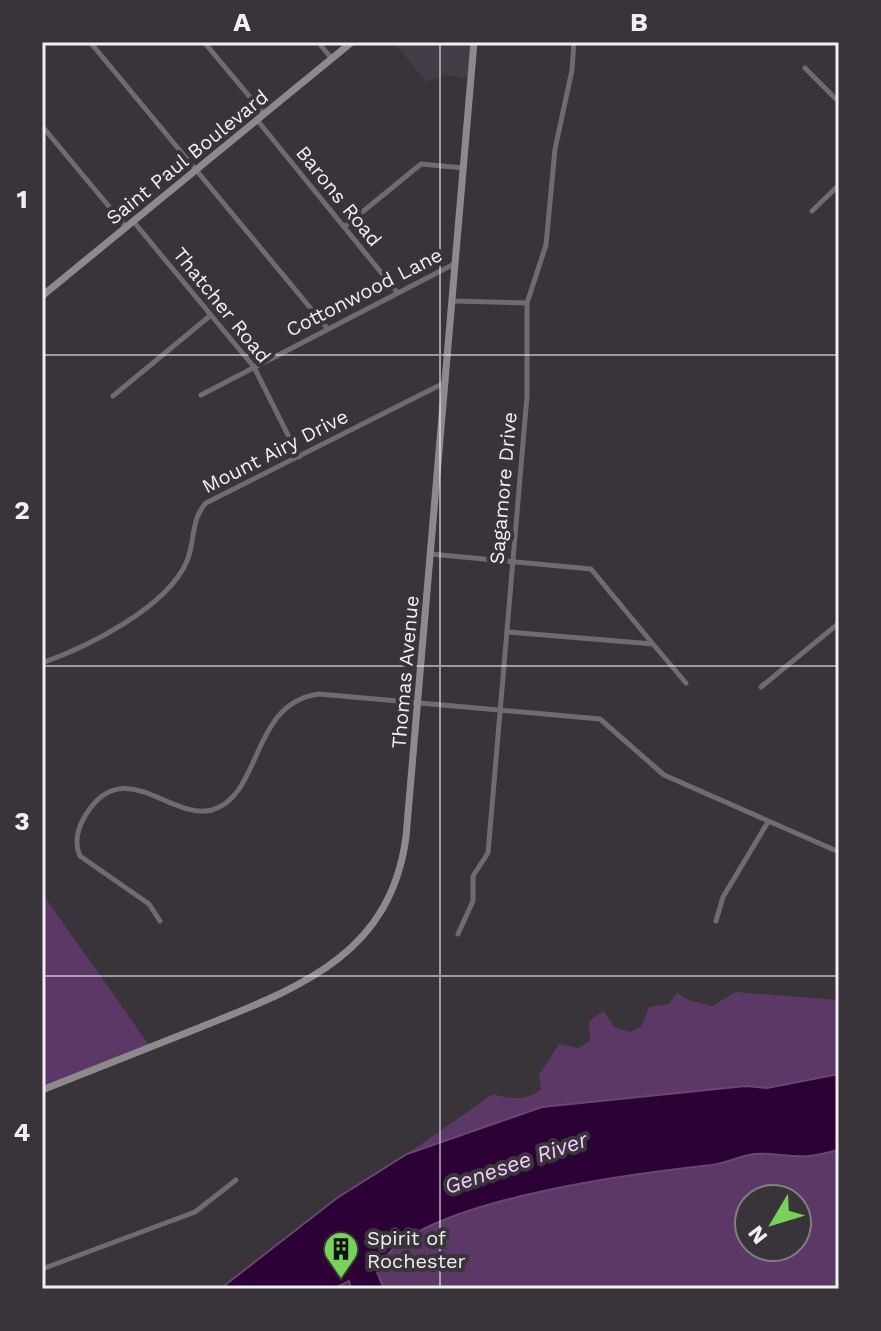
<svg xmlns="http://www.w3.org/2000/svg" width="881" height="1331" viewBox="0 0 881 1331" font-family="'Work Sans',sans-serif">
  <rect width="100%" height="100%" fill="#383439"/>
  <!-- built -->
  <path fill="#443c46" d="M394 42H471L468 78 444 75 426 82Z"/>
  <!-- green -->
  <path fill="#5c3866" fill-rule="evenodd" d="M42 893 149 1045 42 1089Z
    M736 992 839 1000V1074L767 1088 746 1086 542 1107 407 1154 493 1094C509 1099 527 1101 541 1089L539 1075 559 1044 578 1048 590 1041 589 1021 604 1011 614 1027 630 1032 641 1027 649 1007 669 1004 677 993 688 1000 712 1006Z
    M839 1150V1289H384L378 1282C368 1204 658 1171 713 1164 727 1163 740 1156 754 1154 785 1151 805 1157 839 1150ZM749 1199H797V1247H749Z"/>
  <!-- water -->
  <path fill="#2c0136" stroke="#67486e" stroke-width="2" d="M839 1074V1150C829 1152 819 1155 809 1156 791 1158 772 1152 754 1154 740 1156 727 1163 712 1165 646 1172 399 1201 377 1272L384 1289H351L349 1281 334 1289H220L337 1198 407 1154 542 1107 746 1086 767 1088Z"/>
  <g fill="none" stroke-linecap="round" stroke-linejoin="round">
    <!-- street -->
    <path stroke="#6e6c6f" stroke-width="5" d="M90 42 327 328
      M204 42 264 114
      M318 42 332 59
      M805 68 839 102
      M257 120 397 292
      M42 126 126 227
      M812 211 839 185
      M133 221 254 367 299 457
      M344 227 421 164 464 168
      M454 301 527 303
      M201 395 456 263
      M113 396 211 315
      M431 554 591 569 653 644
      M507 632 653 644 686 683
      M42 663C87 647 167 608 187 561 195 542 191 518 206 503L446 382
      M761 687 839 623
      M160 921 149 904 80 856C74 843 78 828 85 816 123 752 170 821 212 810 263 795 250 703 319 694L600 719 664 775 839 852
      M716 921 723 897 768 822
      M458 934 473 901V876L488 853 527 396V303L546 245 555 149 572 70 574 42
      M42 1269 195 1212 236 1180"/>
    <!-- secondary -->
    <path stroke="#8d8a8e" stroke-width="7" d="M42 296 352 42
      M42 1090C95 1069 148 1048 201 1027 298 988 390 956 406 837L474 42"/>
  </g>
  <!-- grid -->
  <path fill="none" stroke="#f2eff2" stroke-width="2" stroke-opacity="0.55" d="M440 42V1289M42 355H839M42 666H839M42 976H839"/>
  <!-- icons -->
  <defs>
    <g id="building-pin" transform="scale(1.8)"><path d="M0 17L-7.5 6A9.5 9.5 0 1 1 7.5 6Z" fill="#77d259" stroke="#383439"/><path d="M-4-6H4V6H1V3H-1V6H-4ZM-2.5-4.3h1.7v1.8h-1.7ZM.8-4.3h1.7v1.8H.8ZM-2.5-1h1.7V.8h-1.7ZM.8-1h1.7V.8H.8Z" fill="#111"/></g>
  </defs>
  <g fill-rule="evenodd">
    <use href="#building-pin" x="341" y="1249"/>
  </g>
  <g text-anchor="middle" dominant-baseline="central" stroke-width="8" stroke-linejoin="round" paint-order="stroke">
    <!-- street labels -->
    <g font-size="20" fill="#f2eff2" stroke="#383439">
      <text transform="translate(187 157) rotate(-39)">Saint Paul Boulevard</text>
      <text transform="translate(339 196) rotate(51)">Barons Road</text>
      <text transform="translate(364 292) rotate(-27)">Cottonwood Lane</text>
      <text transform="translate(222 305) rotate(51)">Thatcher Road</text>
      <text transform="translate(275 451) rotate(-27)">Mount Airy Drive</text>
      <text transform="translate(503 488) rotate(-85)">Sagamore Drive</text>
      <text transform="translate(405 672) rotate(-85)">Thomas Avenue</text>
    </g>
    <!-- poi labels -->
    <g font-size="20" fill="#f2eff2" stroke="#383439" text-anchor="start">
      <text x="367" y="1238">Spirit of<tspan x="367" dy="23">Rochester</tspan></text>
    </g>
    <!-- water labels -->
    <g font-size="22" font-style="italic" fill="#f3ccfe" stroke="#383439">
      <text transform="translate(516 1163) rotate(-19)">Genesee River</text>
    </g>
  </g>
  <!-- border -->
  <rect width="881" height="1331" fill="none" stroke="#383439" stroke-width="88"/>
  <!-- north arrow -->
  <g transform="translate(773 1223) rotate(232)"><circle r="38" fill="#383439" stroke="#827f83" stroke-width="2"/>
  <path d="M0-6L14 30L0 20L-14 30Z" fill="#77d259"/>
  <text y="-12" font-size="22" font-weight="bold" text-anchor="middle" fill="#f2eff2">N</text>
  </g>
  <rect x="44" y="44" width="793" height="1243" fill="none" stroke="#f2eff2" stroke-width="3"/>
  <g font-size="26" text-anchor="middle" font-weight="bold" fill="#f2eff2">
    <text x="242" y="31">A</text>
    <text x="639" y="31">B</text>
    <text x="22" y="208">1</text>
    <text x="22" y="519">2</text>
    <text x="22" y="830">3</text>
    <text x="22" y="1141">4</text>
  </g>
</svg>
